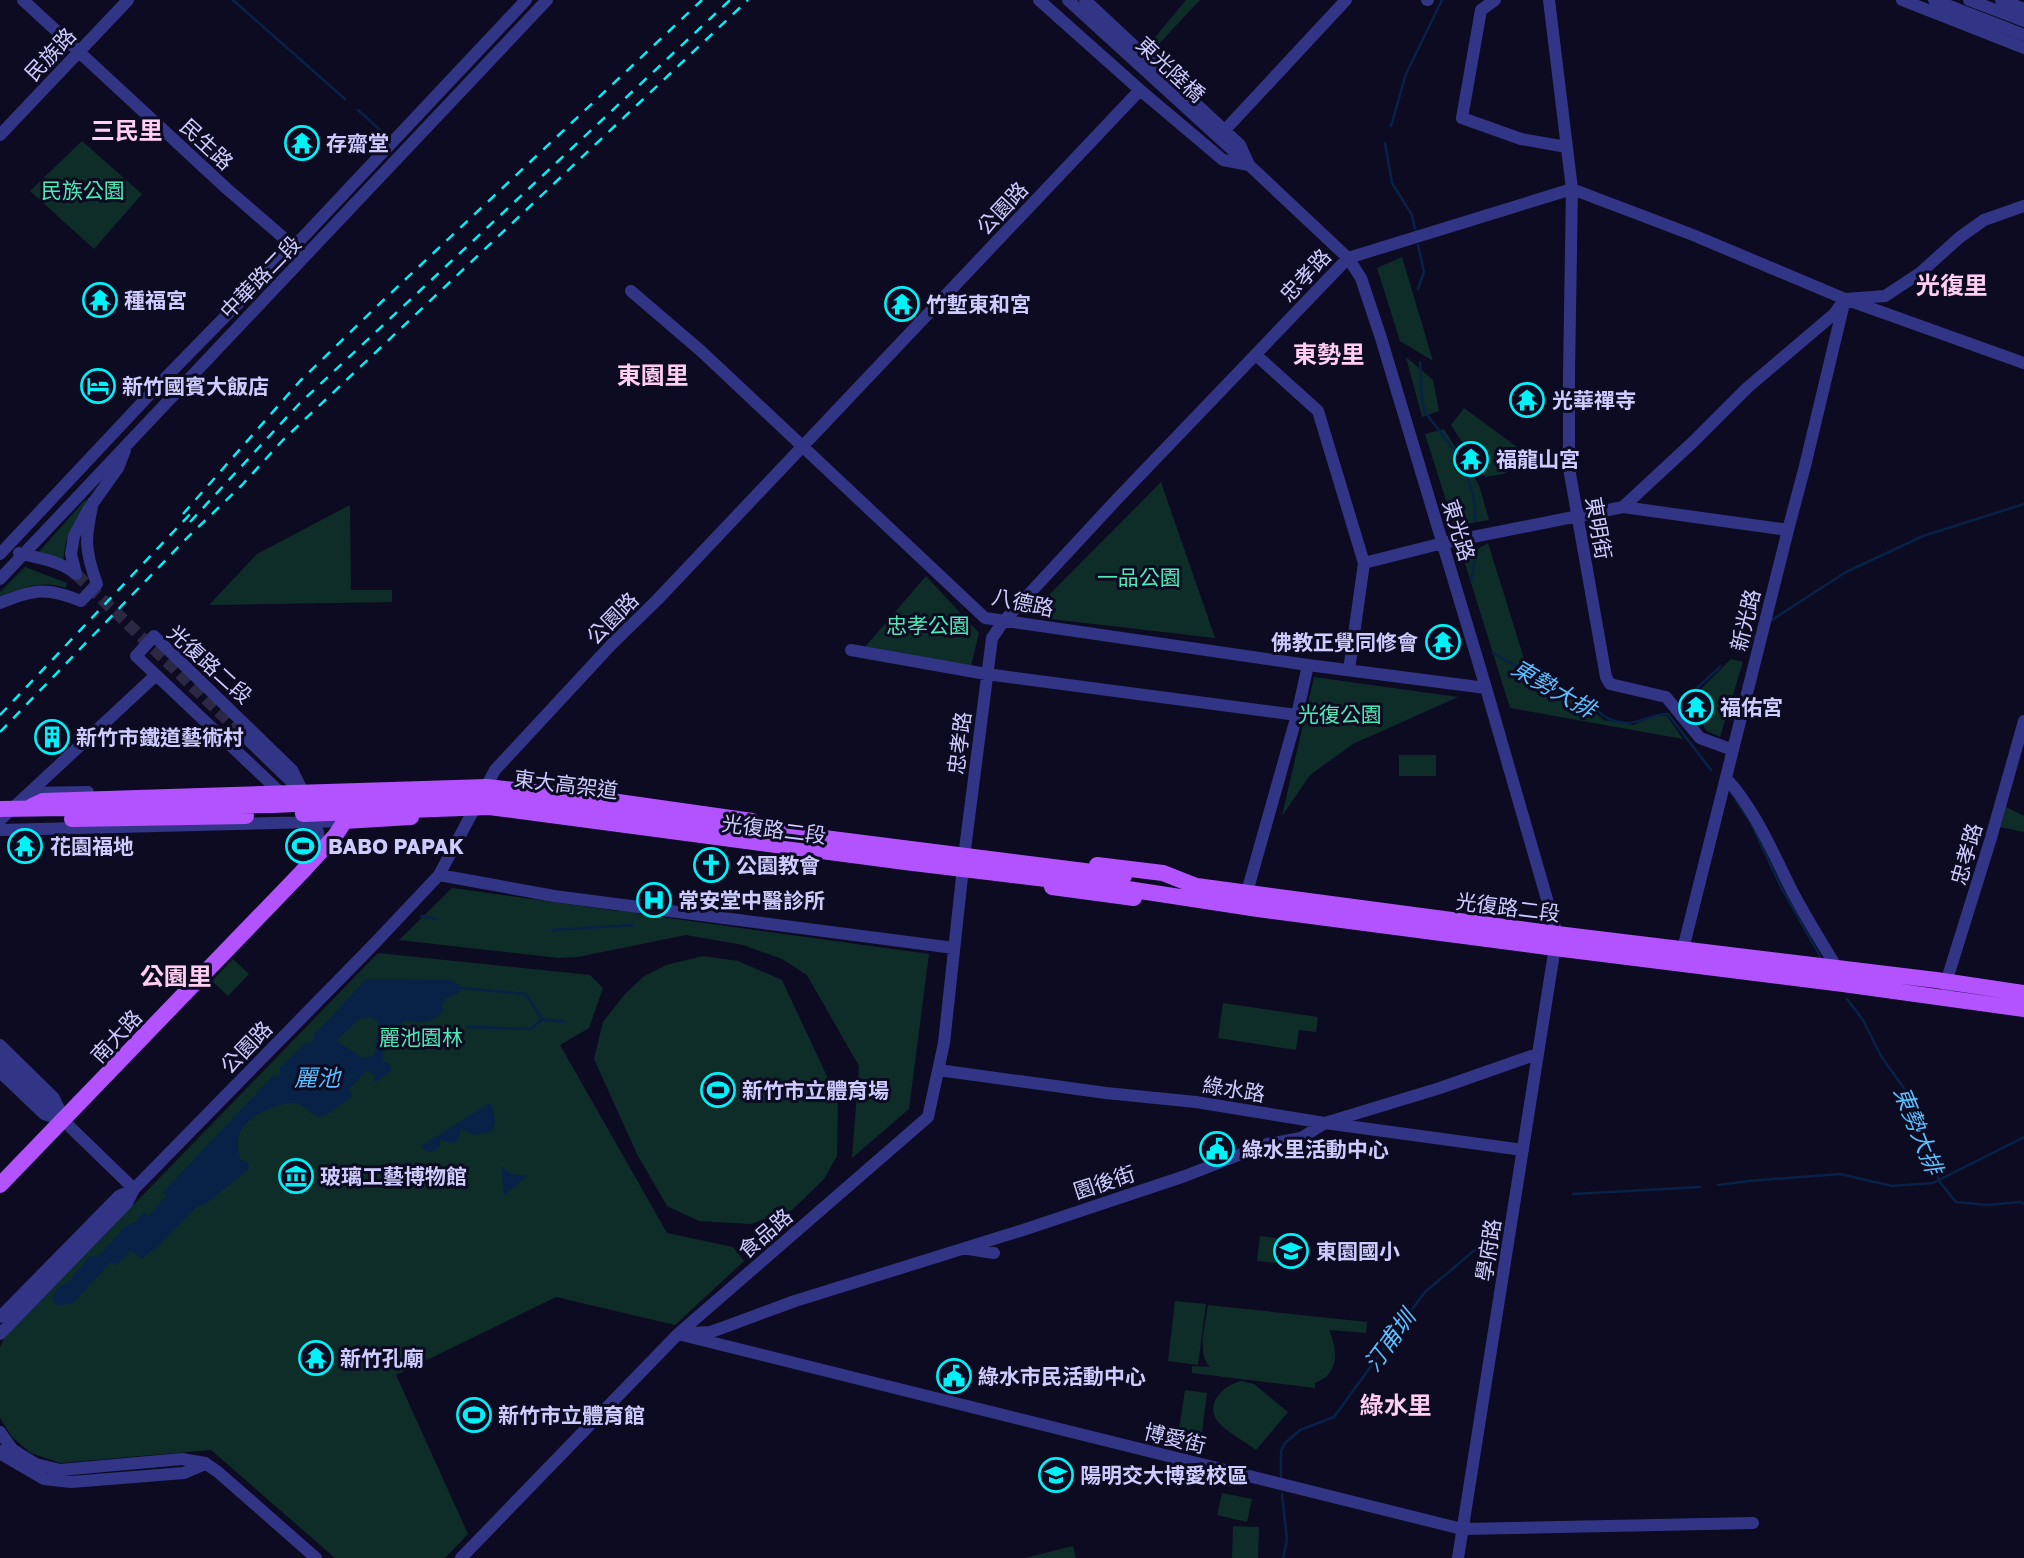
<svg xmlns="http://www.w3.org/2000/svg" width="2024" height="1558" viewBox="0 0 2024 1558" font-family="'Golos Text','Noto Sans TC',sans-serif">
  <rect width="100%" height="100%" fill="#0d0b22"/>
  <!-- green -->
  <path fill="#0e2d29" d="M1186 0H1200L1155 48 1151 42Z
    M82 141 142 194 94 249 30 191Z
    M1402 257 1433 361 1400 341 1377 268Z
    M1406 357 1433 380 1439 411 1422 417Z
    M1464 408 1521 450 1524 466 1502 474 1485 477 1451 425Z
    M1444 429 1479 485 1489 520 1454 526 1425 434Z
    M1161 482 1215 638 1042 618 1041 603Z
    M86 499 87 501 66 541 63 561 37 554Z
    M350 505 351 590H392V602L209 605 257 554Z
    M1488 543 1531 681 1586 706 1604 720 1633 725 1655 716H1667L1683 739 1510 708 1463 557Z
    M25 567 67 583 66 588C42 580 22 587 0 597V592Z
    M926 576 979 633 971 666 865 647Z
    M1731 659 1743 662 1720 737 1707 731 1686 704Z
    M1314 677 1458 697 1353 744 1310 775 1282 816Z
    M1399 755H1436V776H1399Z
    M2006 807 2024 816V832L2000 827Z
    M452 888 618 911 621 907 640 914 929 954 909 1109 852 1158 859 1066 807 975 782 959 743 945 686 935 578 957 559 958 399 940Z
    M378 953 590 975 603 988 589 1028 560 1045 667 1233 733 1247 744 1261 675 1325 556 1297 396 1375 468 1534 445 1558H335L211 1450 60 1463 31 1453 12 1437 0 1418V1347L5 1337Z
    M703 956 738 961 782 980 838 1100 837 1156 824 1179 792 1210 751 1224 699 1221 667 1206 637 1154 594 1059 603 1022 625 994 643 977 666 965Z
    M233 959 249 974 228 996 212 981Z
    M1223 1003 1318 1017 1316 1032 1299 1030 1296 1050 1218 1038Z
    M1260 1236 1291 1240 1288 1264 1257 1261Z
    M1175 1301 1206 1304 1198 1365 1168 1361Z
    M1208 1305 1367 1322 1366 1333 1329 1330C1335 1344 1340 1364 1326 1377 1323 1379 1319 1381 1315 1383V1388L1192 1373V1366L1210 1367C1196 1353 1206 1323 1208 1305Z
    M1241 1381 1254 1384 1288 1412 1256 1450C1245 1441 1228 1433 1219 1423 1203 1404 1224 1385 1241 1381Z
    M1185 1390 1207 1393 1202 1432 1179 1429Z
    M1222 1493 1252 1499 1247 1522 1217 1515Z
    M1233 1526 1259 1527 1258 1558H1232Z
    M1073 1546 1076 1558H1025Z"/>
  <!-- water -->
  <path fill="#072246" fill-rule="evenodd" d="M366 979 450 980 460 985V992L446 998 442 1006 444 1011C431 1023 424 1024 406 1020 384 1034 384 1035 383 1062L389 1063 391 1070 380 1080 373 1081 375 1076 367 1070 349 1089 353 1096 326 1115 317 1117C311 1113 304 1106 298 1104 284 1099 250 1116 242 1128 236 1137 237 1151 241 1160L248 1162 249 1169 207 1203 198 1206 154 1251H151L142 1259 131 1251 116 1265 111 1262 72 1304 56 1305 52 1299 54 1293 59 1287 68 1283 89 1257 100 1255 126 1225 136 1222 144 1212 148 1216 166 1196 163 1192 274 1075 277 1076 280 1074V1068L305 1043H310L314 1040V1035ZM372 1017 378 1022 380 1029C375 1038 377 1046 373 1056L363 1058 336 1041 359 1019Z
    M490 1103C495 1114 498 1122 491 1132L474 1135 461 1129 459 1139 452 1143 440 1140 439 1147 433 1152 426 1151 421 1146Z
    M501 1166C510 1175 516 1176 528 1175L504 1196Z"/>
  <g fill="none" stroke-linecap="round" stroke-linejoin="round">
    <!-- stream -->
    <path stroke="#072246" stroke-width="2.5" d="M233 0 345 99
      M358 110 382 132
      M1391 126 1406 74 1442 0
      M1385 143 1392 183 1412 215 1415 229
      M1418 289 1424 272 1418 245
      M1420 362 1422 400 1425 412 1461 459 1473 493 1476 521
      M1471 582 1477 548
      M1772 620 1846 572 1923 536 2024 504
      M1739 650 1755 636
      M1493 653C1523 671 1553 686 1584 702 1603 711 1600 720 1626 723 1637 724 1652 714 1668 714L1711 770
      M1678 705 1720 667
      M1736 800 1751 823 1781 887 1821 958
      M421 916 436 919
      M552 930 633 925
      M460 988 526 994 542 1019 565 1022
      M1847 999 1863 1020 1881 1056 1911 1098 1919 1114 1939 1181 1956 1202 1987 1205 2020 1202 2024 1204
      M468 1027 531 1029 542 1019
      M1718 1185 1749 1181 1840 1174 1892 1186 1933 1183 2024 1137
      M1573 1194 1700 1187
      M1281 1477V1451L1285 1443 1300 1430 1334 1417 1425 1292 1489 1238
      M1282 1494 1287 1540 1283 1558"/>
    <!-- minor-tunnel -->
    <path stroke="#2a2843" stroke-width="12" stroke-dasharray="12 6" stroke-linecap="butt" d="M76 574 241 733"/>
    <!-- minor -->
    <path stroke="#323586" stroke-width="12" d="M23 0 226 188 300 252
      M1039 0 1140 90 1223 160 1249 165
      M1085 0 1240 145 1249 165 1348 258 1361 278 1381 338 1486 688 1557 934 1458 1558
      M1427 0H1428
      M1495 0 1481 10 1462 118 1521 139 1567 147
      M1549 0 1572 189 1569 373V468L1606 677 1610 684 1666 697 1700 738 1733 750
      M1902 0 2024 48
      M1934 0 2024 35
      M1969 0 2024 21
      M2001 0 2024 9
      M1224 131 1346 0
      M0 135 128 0
      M631 291 701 351 985 618 1308 665 1486 688
      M1256 355 1318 411 1364 563 1349 670
      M1623 507 1693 442 1747 388 1834 314 1845 299 1885 296 1920 273 1960 237 1984 220 2024 206
      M19 553C40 559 59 560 76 574
      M0 554 168 375 306 234 526 0
      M1364 563 1443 543 1623 507 1788 530
      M76 574 71 554 74 536 88 510 118 468 125 450
      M0 579 547 0
      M0 603C34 589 47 587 81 601L97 584C84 549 85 538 93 502
      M851 650 986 674 1297 715
      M241 733 296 786
      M1726 778C1755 810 1771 849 1790 887 1804 915 1821 941 1837 968
      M29 793 88 792
      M284 796 136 656 154 636 292 770 303 792
      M300 811 312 822 344 821
      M0 820 156 675
      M0 830 312 822 318 832 319 853
      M439 875 554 896 954 948
      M1247 892 1297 715 1308 665
      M1683 949 1788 530 1805 466 1845 299
      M1946 997 1949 973 1991 838 2024 721
      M0 1045 54 1098 61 1113
      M0 1059 134 1189
      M938 1070 1106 1093 1196 1102 1325 1123 1523 1150
      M0 1072 44 1114 60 1119
      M968 1249 994 1253
      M0 1317 119 1196 134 1189 375 943 439 875 495 770 611 645 658 599 1140 90
      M692 1333 711 1332 795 1301 1023 1230 1185 1176 1267 1144 1301 1138 1325 1123 1440 1088 1537 1054
      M0 1334 127 1203 134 1189
      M678 1334 1462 1529 1753 1523
      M0 1432 12 1449 18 1453 36 1464 60 1470 182 1459 205 1463 218 1472 316 1558
      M0 1451 3 1455 44 1479 71 1482 184 1473 205 1464
      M461 1558 678 1334 928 1117 944 1043 965 849 992 638 1003 622 1119 497 1348 258 1572 189 1693 235 1845 299 2024 363"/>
    <!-- major -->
    <path stroke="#b253ff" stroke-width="16" d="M32 806 43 801 487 787 590 798 752 821
      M344 821 411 817
      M1097 865 1163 873 1196 886
      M1189 885 1557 934 1936 980 2024 993
      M1052 887 1134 898
      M1121 888 1258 909 1555 948 1843 984 2024 1009
      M0 1185 301 873 335 836 350 813"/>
    <!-- rail -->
    <path stroke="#00f1f7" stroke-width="2.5" stroke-dasharray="10 9" stroke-linecap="butt" d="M183 514 300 381 374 309 702 0
      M190 522 299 404 730 0
      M0 715 193 511
      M0 732 187 538 242 485 283 440 748 0"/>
    <!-- minor-bridge -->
    <path stroke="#323586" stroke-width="12" d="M1068 0 1249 165"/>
    <!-- major-bridge -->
    <path stroke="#b253ff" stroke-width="16" d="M0 809 273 805 446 797 495 796 1124 876
      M303 814 489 807 905 862 1121 888
      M72 819 246 816"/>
  </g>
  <!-- icons -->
  <defs>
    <g id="temple-ring" transform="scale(1.75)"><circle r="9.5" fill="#0d0b22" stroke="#00f1f7" stroke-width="1.5"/><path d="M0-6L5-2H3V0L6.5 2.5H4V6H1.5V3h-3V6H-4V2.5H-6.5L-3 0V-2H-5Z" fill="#00f1f7"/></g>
    <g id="hotel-ring" transform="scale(1.75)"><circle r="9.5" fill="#0d0b22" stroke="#00f1f7" stroke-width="1.5"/><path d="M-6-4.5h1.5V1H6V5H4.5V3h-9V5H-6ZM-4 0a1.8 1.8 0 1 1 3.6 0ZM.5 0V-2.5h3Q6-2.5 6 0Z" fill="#00f1f7"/></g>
    <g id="building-ring" transform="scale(1.75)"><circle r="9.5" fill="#0d0b22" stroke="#00f1f7" stroke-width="1.5"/><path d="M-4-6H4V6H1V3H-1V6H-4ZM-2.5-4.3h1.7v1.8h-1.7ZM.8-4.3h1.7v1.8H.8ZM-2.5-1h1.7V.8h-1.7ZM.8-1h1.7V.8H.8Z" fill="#00f1f7"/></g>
    <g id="stadium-ring" transform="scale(1.75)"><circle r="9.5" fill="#0d0b22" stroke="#00f1f7" stroke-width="1.5"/><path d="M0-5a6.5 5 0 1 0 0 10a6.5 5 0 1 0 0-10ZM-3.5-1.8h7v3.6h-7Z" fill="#00f1f7"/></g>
    <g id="church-ring" transform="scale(1.75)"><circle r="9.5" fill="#0d0b22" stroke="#00f1f7" stroke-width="1.5"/><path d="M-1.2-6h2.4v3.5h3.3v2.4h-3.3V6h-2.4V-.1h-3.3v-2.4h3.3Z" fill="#00f1f7"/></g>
    <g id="hospital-ring" transform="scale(1.75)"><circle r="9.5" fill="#0d0b22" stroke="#00f1f7" stroke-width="1.5"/><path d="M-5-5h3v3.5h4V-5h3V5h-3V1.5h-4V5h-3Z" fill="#00f1f7"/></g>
    <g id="civic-ring" transform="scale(1.75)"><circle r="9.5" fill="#0d0b22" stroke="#00f1f7" stroke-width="1.5"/><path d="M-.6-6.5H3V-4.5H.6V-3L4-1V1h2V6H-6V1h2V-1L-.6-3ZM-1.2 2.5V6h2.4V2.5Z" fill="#00f1f7"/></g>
    <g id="museum-ring" transform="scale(1.75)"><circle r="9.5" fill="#0d0b22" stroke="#00f1f7" stroke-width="1.5"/><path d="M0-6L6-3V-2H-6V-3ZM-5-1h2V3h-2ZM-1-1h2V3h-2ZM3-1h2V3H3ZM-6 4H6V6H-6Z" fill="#00f1f7"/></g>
    <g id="school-ring" transform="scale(1.75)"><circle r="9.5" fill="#0d0b22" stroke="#00f1f7" stroke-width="1.5"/><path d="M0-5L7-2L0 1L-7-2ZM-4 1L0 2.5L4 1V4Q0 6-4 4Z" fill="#00f1f7"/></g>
    <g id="university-ring" transform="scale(1.75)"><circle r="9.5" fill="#0d0b22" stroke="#00f1f7" stroke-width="1.5"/><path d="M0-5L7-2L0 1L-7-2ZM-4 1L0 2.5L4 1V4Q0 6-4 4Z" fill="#00f1f7"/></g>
  </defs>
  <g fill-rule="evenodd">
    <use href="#temple-ring" x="302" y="143"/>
    <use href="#temple-ring" x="100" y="300"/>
    <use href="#temple-ring" x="902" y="304"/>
    <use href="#hotel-ring" x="98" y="386"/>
    <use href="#temple-ring" x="1527" y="400"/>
    <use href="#temple-ring" x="1471" y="459"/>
    <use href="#temple-ring" x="1443" y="642"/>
    <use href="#temple-ring" x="1696" y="707"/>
    <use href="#building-ring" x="52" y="737"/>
    <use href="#temple-ring" x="25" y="846"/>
    <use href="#stadium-ring" x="303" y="846"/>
    <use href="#church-ring" x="711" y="865"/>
    <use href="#hospital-ring" x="654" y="900"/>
    <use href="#stadium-ring" x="718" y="1090"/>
    <use href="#civic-ring" x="1217" y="1149"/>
    <use href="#museum-ring" x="296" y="1176"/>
    <use href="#school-ring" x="1291" y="1251"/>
    <use href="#temple-ring" x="316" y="1358"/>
    <use href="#civic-ring" x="954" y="1376"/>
    <use href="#stadium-ring" x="474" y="1415"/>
    <use href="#university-ring" x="1056" y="1475"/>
  </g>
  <g text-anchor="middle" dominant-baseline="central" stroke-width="6" stroke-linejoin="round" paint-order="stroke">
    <!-- street labels -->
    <g font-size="21" fill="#ceccff" stroke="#0d0b22">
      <text transform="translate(50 54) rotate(-47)">民族路</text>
      <text transform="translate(1171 69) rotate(43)">東光陸橋</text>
      <text transform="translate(207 144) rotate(43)">民生路</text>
      <text transform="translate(1002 208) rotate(-47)">公園路</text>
      <text transform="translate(1305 275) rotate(-47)">忠孝路</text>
      <text transform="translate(260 277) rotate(-46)">中華路二段</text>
      <text transform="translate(1599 528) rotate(80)">東明街</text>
      <text transform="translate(1459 530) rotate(73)">東光路</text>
      <text transform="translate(1023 602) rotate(12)">八德路</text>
      <text transform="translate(612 618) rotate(-45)">公園路</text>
      <text transform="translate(1745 620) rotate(-76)">新光路</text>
      <text transform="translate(210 664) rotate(42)">光復路二段</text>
      <text transform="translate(959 743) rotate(-83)">忠孝路</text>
      <text transform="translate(566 784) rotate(7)">東大高架道</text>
      <text transform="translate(774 829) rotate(7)">光復路二段</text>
      <text transform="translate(1966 854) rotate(-74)">忠孝路</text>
      <text transform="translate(1508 907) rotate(7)">光復路二段</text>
      <text transform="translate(116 1036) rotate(-47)">南大路</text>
      <text transform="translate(246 1047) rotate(-46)">公園路</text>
      <text transform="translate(1234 1089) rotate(9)">綠水路</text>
      <text transform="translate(1104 1182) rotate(-18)">園後街</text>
      <text transform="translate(765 1233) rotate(-41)">食品路</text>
      <text transform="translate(1488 1250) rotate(-81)">學府路</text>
      <text transform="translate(1175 1438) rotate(14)">博愛街</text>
    </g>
    <!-- poi labels -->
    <g font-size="21" font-weight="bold" fill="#ceccff" stroke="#0d0b22" text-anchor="start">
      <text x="326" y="143">存齋堂</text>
      <text x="124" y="300">種福宮</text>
      <text x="926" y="304">竹塹東和宮</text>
      <text x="122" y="386">新竹國賓大飯店</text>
      <text x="1552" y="400">光華禪寺</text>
      <text x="1496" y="459">福龍山宮</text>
      <text x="1418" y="642" text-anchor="end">佛教正覺同修會</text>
      <text x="1720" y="707">福佑宮</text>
      <text x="76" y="737">新竹市鐵道藝術村</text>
      <text x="50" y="846">花園福地</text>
      <text x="328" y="846">BABO PAPAK</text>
      <text x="736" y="865">公園教會</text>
      <text x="678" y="900">常安堂中醫診所</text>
      <text x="742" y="1090">新竹市立體育場</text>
      <text x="1242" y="1149">綠水里活動中心</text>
      <text x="320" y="1176">玻璃工藝博物館</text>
      <text x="1316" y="1251">東園國小</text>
      <text x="340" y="1358">新竹孔廟</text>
      <text x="978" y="1376">綠水市民活動中心</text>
      <text x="498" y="1415">新竹市立體育館</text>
      <text x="1080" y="1475">陽明交大博愛校區</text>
    </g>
    <!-- park labels -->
    <g font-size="21" fill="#4deab7" stroke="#0d0b22">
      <text x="83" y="190">民族公園</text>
      <text x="1139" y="577">一品公園</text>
      <text x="928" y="625">忠孝公園</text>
      <text x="1340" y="714">光復公園</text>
      <text x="421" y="1037">麗池園林</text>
    </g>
    <!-- water labels -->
    <g font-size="23" font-style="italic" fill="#5abfff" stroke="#0d0b22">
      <text transform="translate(1554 688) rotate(30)">東勢大排</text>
      <text x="317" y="1077">麗池</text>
      <text transform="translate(1919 1130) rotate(68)">東勢大排</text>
      <text transform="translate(1389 1340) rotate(-54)">汀甫圳</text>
    </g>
    <!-- quarter labels -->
    <g font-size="24" font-weight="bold" fill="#ffcef1" stroke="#0d0b22">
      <text x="127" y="129">三民里</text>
      <text x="1952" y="284">光復里</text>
      <text x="1329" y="353">東勢里</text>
      <text x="653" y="374">東園里</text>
      <text x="176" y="975">公園里</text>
      <text x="1396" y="1404">綠水里</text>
    </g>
  </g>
</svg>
